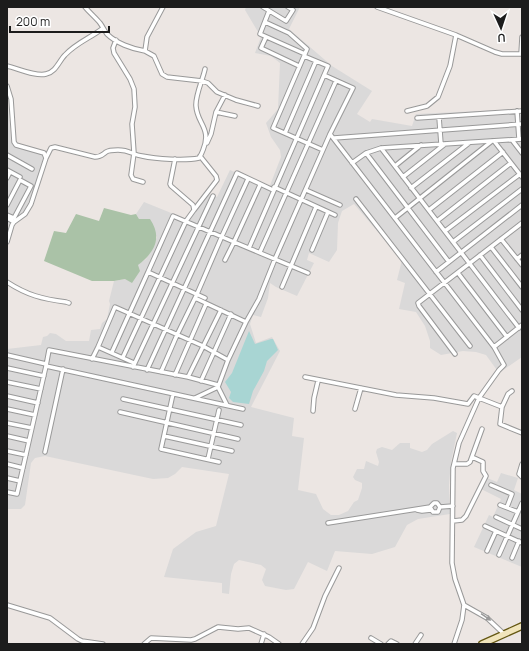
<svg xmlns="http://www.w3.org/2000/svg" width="529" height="651" viewBox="0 0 529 651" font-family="Manrope,sans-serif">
  <rect width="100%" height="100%" fill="#ece6e3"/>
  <!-- residential -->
  <path fill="#dad9d9" d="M246 7H300L289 29 332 66 372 91 357 114 370 122 372 119 412 126 416 114 522 109V357L499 373 486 355 476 352 463 351 441 355 430 348V341L425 326 416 312 399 309 405 283 397 280 402 260 354 204 342 211 338 223 337 250 329 262 309 253 307 260 314 263 297 296 276 287 270 283 268 298 261 317 253 315 250 324 256 343 272 337 280 351 251 407 294 418 292 436 304 438 298 490 316 494 323 509 331 515H339L348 511 354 502 358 500 362 488V483L355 480 353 477 357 469H364L366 461 378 466 379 462 376 452 377 449 382 447 392 450 400 443H410V448L422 452 427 450 432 444 453 431 457 433 451 462 449 485 450 514 418 519 407 525 395 547 372 554 335 551 327 571 308 562 294 589 286 590 265 586 262 580 266 569 261 565 239 560 234 564 231 574 229 594 222 593V583L164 577 173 549 196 532 216 526 229 474 182 467 175 474 168 478 153 479 45 456 35 458 31 463 25 505 21 509H7V349L41 345 43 337 47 336 50 333 56 334 66 341H89L91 330 100 329 102 323 107 319 110 304 109 301 114 281 125 279 137 265 146 259 152 250 157 237 139 219 136 214 144 202 186 219 205 194 217 197 230 170 269 188 281 157 280 150 271 137 266 123 278 109 280 63 271 56 255 53 261 37 245 10Z
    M7 93 11 141 13 144 44 154V157L31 198 23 212 9 225 7 233Z
    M501 473 518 478 514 490 522 494V567L474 547 489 515 493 517 501 499 481 489 487 478 497 482Z"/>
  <!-- cemetery -->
  <path fill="#aac2a7" d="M104 208 131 215 136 214 139 219H150C163 238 154 253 138 265L140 271 132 283 125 279 114 281H92L44 261 54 231 66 233 76 214 99 221Z"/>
  <!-- water -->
  <path fill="#a8d5d3" d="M249 331 255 344 271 339H273L278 350 267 361 264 371 253 391 249 404 233 402 229 398 231 392 225 382 232 373Z"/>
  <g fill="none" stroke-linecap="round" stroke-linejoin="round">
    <!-- street casing -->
    <g stroke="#999" stroke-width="5.5">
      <path id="street" d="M85 7C90 13 96 18 100 23 103 27 104 30 107 34 116 43 132 49 145 51
        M163 7 147 37 145 51 154 56 162 74 167 77 202 81 208 83 217 92 236 100 258 106
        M263 7 286 21 293 10 288 7
        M377 7 456 35 495 52 502 54H522
        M269 11 260 34 305 54
        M265 22 289 33 307 49 273 128 323 150
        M266 37 261 48 299 66
        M116 40 113 48 114 53 130 79 134 89 135 107 132 124 134 153 131 175 133 179 143 182
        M521 54 522 37
        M7 66C17 68 36 77 46 74 56 72 59 61 65 55 76 43 90 38 102 29
        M7 86 11 99 14 142 16 145 44 153 46 158 31 204 25 214 14 222 12 225 7 242
        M407 111 427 106 438 97 450 66 456 35
        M517 111 519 139
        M216 112 235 116
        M439 117 441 144
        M417 118 522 111
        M285 133 316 61
        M330 134 494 347 504 365 499 370 479 398 459 443 453 468 452 563 455 579 464 605 462 620 454 644
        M334 138 522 124
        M512 140 522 153
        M494 141 522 177
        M207 143 211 134 216 112 225 95
        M381 148 519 328
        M366 153 449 262
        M7 155 32 169
        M46 158 51 148 55 147 95 157C101 157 102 155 106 152 109 150 114 150 118 150 130 150 133 155 142 156 156 159 185 161 199 158 201 155 202 153 203 150 212 128 197 124 196 106 195 96 203 79 205 69
        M352 163 366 153 381 148 522 139
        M395 166 421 145
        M7 170 20 177
        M403 177 445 144
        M7 178 10 172
        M260 185 234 242 308 273
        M274 187 335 215
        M411 188 469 143
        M306 190 340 205
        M356 199 470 346
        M7 205 20 180 31 186 14 218 7 215
        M194 210 217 180 216 176 200 156
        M429 210 503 152
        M7 218 14 222
        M395 218 492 141
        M437 221 511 163
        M445 231 520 174
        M501 239 522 265
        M453 242 522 189
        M491 247 522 287
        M249 248 328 66 304 56
        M312 250 328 212
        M260 252 336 81
        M480 255 522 310
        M517 259 522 255
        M436 272 522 205
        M458 273 507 337
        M7 282C27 295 42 299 66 302L69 303
        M282 287 316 207
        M195 298 246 322
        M205 298 148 272 173 216 234 242 225 260
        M494 347 522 325
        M112 352 148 272
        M455 354 419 306 418 303 522 223
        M7 355 46 364
        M123 357 186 221 194 210 193 205 171 186 170 184 175 159
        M92 359 98 347
        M134 363 98 347 115 307 203 346 228 360
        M46 366 49 350 188 377 218 385
        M133 367 213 196
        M7 368 44 376
        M147 370 237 173 273 190
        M161 372 177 335 197 294 222 236 248 179
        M175 375 206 304
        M188 377 221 310
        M305 377 396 395 434 398 468 404 474 396 502 407 500 424 522 433
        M201 381 231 314
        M7 382 41 389
        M218 387 228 360 246 322 259 299 275 259 330 134 353 88 324 75
        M173 394 161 449 219 462
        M7 396 38 403
        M195 398 218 387 227 405
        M123 399 241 425
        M502 407 508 394 512 391
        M7 409 35 415
        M355 409 361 388
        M313 411 314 398 318 381
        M120 412 238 439
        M7 423 32 428
        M7 436 29 441
        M164 436 232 451
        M7 451 26 455
        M45 452 63 369
        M208 459 219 410
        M7 464 23 468
        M454 464H467L470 462 482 429
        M522 464 519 474 522 477
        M7 478 20 481
        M491 485 512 494 507 507
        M7 492 17 494 46 366 243 409
        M500 505 518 512
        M440 507 438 512H433L430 507 434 503H437L440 507 453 506
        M417 510 422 511 431 510
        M496 517 522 529
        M453 521 462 520 466 516 486 476 483 471V462L472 457
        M328 523 430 507
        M485 526 522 543
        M487 551 496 531
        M499 555 522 503
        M512 558 519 541
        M7 605 50 618 78 639 82 641 103 644
        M464 605 487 618 504 634
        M371 638 381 644
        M144 644 151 638 191 640 195 639 218 627 238 629 249 628 269 637 279 644
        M261 644 264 634
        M302 644 313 628 325 596 339 568
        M388 644 391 641 397 644
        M415 644 421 635"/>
    </g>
    <!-- secondary casing -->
    <g stroke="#645712" stroke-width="8">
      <path id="secondary" d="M482 644 522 626"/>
    </g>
    <!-- street -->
    <use href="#street" stroke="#fff" stroke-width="3.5"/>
    <!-- secondary -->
    <use href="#secondary" stroke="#f1e5bc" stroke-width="5.5"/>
  </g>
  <!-- one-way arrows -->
  <defs><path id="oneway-solid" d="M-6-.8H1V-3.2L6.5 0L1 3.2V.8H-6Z"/></defs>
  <use fill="#999" href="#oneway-solid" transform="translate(486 617) rotate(34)"/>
  <!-- border -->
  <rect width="529" height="651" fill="none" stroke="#1c1c1c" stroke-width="16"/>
  <!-- north arrow -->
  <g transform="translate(501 28) rotate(177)" stroke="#ffffff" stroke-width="3" paint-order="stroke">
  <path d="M0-3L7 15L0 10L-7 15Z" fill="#1c1c1c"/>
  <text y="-6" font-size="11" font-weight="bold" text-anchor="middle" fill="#1c1c1c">U</text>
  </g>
  <!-- scale -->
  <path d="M10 26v6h99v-6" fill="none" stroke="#1c1c1c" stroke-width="2"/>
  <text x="16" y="26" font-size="12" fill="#1c1c1c" stroke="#ffffff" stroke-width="3" paint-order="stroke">200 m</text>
</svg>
